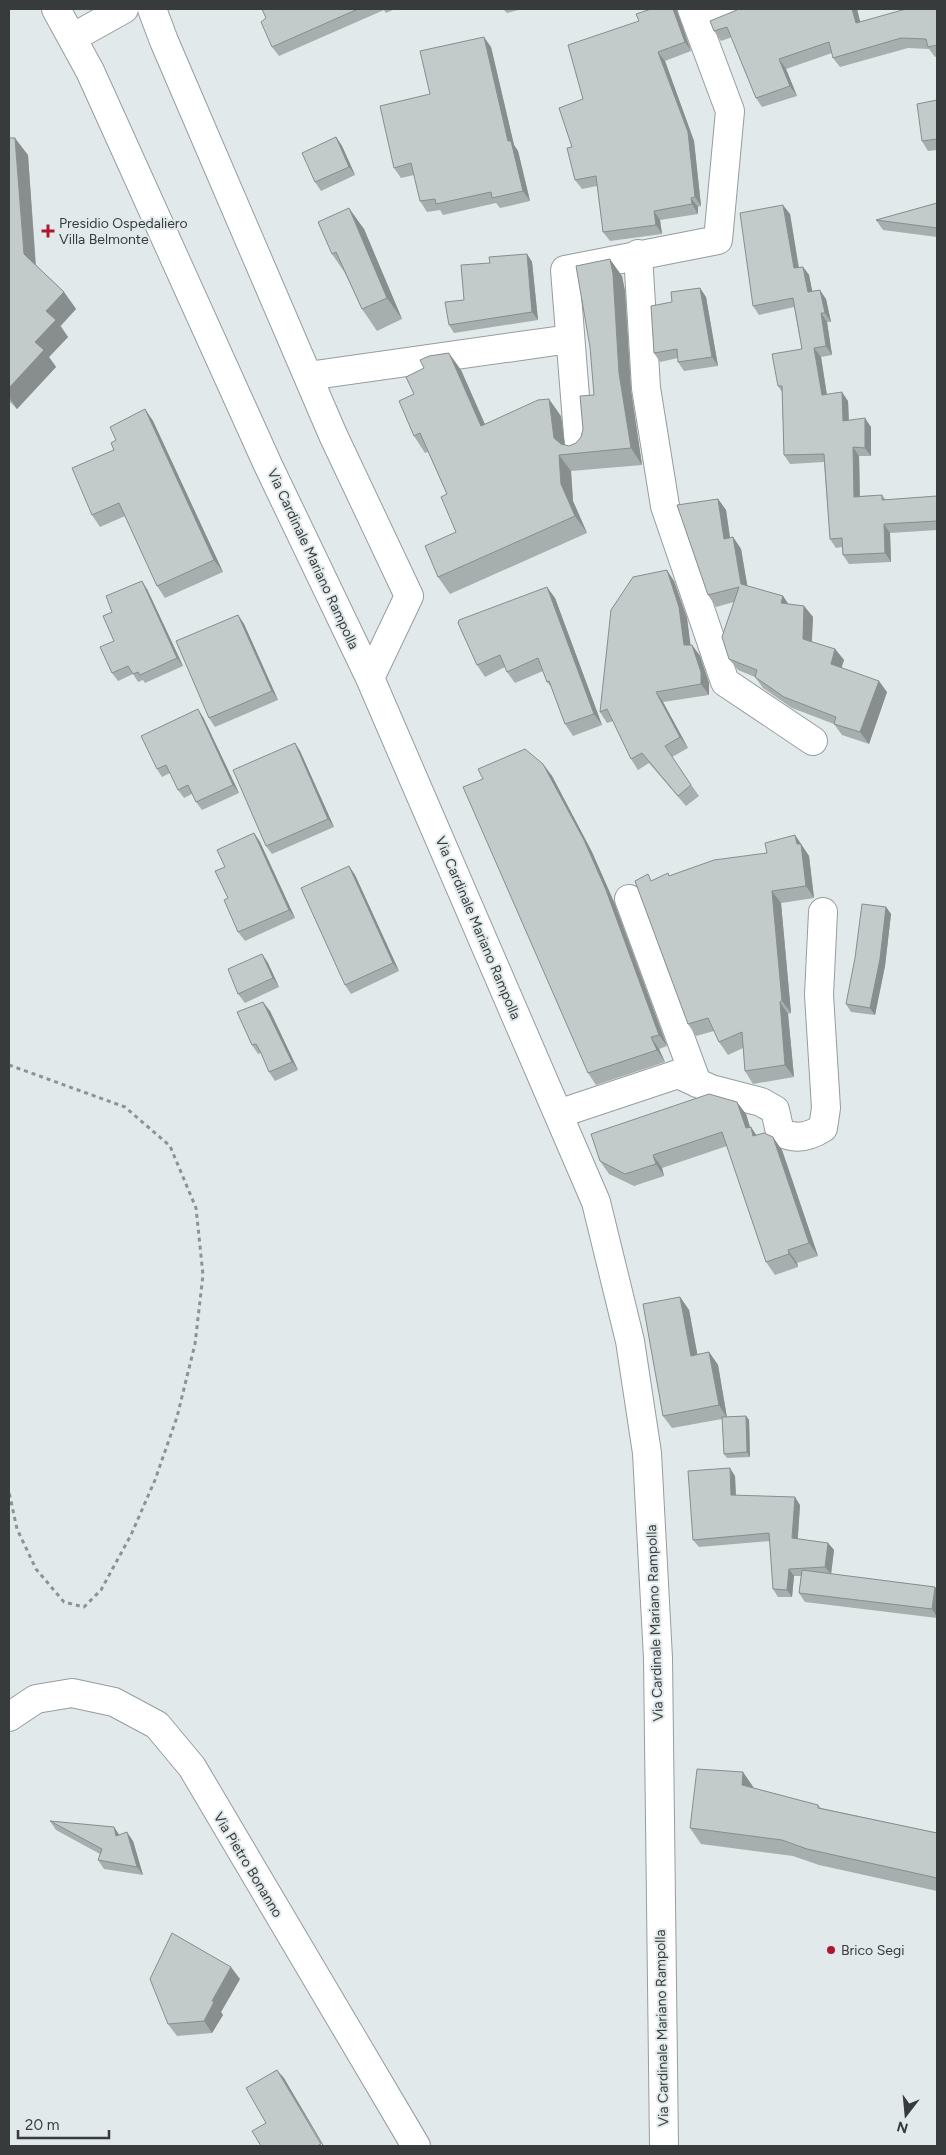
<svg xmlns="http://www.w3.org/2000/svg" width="946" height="2155" viewBox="0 0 946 2155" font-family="Figtree,sans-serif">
  <rect width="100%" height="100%" fill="#e1e9ea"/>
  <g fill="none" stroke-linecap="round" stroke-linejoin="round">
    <!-- minor casing -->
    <g stroke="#969d9e" stroke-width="30">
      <path id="minor" d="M56 9 90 71 268 465 370 678 596 1202 630 1341 647 1453 658 1658 664 2146
        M152 9 164 41 333 435 409 596 370 678
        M697 20 733 9
        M72 38 124 9
        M638 254 646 388 665 506 725 682 813 741
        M308 376 570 339
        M579 447 565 270 718 240 730 111 692 9
        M629 899 697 1083
        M558 1114 678 1074 711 1089 761 1102 775 1110 780 1132C795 1140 809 1137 823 1128L826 1108 819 995 823 912
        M9 1717 36 1699 72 1693 114 1702 157 1725 192 1767 416 2146"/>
    </g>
    <!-- path -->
    <path stroke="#8d9393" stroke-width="3" stroke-dasharray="4 4" stroke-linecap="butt" d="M9 1065 125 1107 170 1146 196 1208 203 1275 195 1344 177 1417 155 1480 131 1535 101 1590 84 1607 64 1602 36 1569 17 1529 9 1492"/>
    <!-- minor -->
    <use href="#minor" stroke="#fff" stroke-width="28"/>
  </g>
  <!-- wall -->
  <path fill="#a7aeae" d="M262 9H395L386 13 384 10 279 56 272 47 266 18Z
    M503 9H522L507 13Z
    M651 9H676L677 11 691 51 665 61 694 141 701 206 698 207V214L660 220 662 234 610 241 603 232 597 186 582 189 575 180 572 147 583 99 639 21Z
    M738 9H857L860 22 937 9V56L935 57 929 49 908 48 840 67 833 58 832 53 786 69 797 96 762 107 756 98 732 37 721 41 714 31Z
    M491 47 514 145 518 151 530 201 500 208 496 203 443 215 440 210 427 212 420 201 414 175 401 178 394 168 430 94Z
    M937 100V150L928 151 922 141Z
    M336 137 342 146 355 175 321 191 315 182Z
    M9 138 28 155 36 265 64 292 76 309 61 326 68 337 49 357 56 367 17 409 9 401Z
    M937 203V237L883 230 876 220Z
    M790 214 799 267H803L809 275 812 291 826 299 831 322H827L832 355 821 357 827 394 848 401 849 420 871 427V456H859L860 496 882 495 886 500 937 496V530L890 533 891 562 849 564 843 555 842 547 836 548 830 539 824 462 790 464 784 455 782 392 778 386 802 349 794 307 759 315 753 306Z
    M364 229 402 319 377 331 362 309 345 273 332 254Z
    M527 254 532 262 538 320 454 333 449 325 490 263Z
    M622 276 625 291 631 390 642 465 571 471 573 501 587 533 450 594 438 577 456 532 447 494 428 452 425 453 414 436V394L461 370 485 424 561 416 565 445 569 446 576 443 581 437 583 429 594 395Z
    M700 288 706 297 718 366 684 371 678 362V358L660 362 654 353 672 302Z
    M145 409 153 421 223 572 165 598 157 586 125 516 100 527 92 515 116 440Z
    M718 499 726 510 730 538 733 537 741 549 747 586 783 596 788 604 804 606 813 617 812 642 835 649 844 660 841 668 887 692 869 744 842 735 834 724 792 708 763 688 755 677 738 670 729 659 734 602 716 607 708 595Z
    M674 581 687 618 690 645H692L700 656 709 683V695L663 702 688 748 672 757 699 796 686 806 649 763 638 770 631 759 613 721 607 723 600 712Z
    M147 589 183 666 145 683 143 680 138 682 133 674 118 681 112 673 114 641 112 612Z
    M555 598 602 725 573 736 565 724 552 688 547 682 543 671 515 683 507 672 505 667 485 677 477 665Z
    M238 615 244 624 278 700 215 727 209 718Z
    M203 717 239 793 202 810 196 802 192 794 184 798 178 790 170 773 162 777 157 769Z
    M295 743 300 751 334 827 272 854 266 846Z
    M543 764 552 776 592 852 614 902 667 1046 659 1049 665 1062 596 1085 588 1073Z
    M254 833 260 842 295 918 245 941 238 932 228 898 225 867Z
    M795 835 809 856 814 898 781 903 791 1013 788 1014 794 1077 753 1084 745 1071 743 1048 728 1055 719 1042 714 1031 696 1036 688 1024 653 880 767 853Z
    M349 866 355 875 399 971 351 994 345 985Z
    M886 907 891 914 885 966 875 1015 851 1012 846 1004Z
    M262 954 268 963 279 987 245 1003 238 994Z
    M270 1011 298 1070 275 1081 269 1072 261 1053 258 1054 252 1045Z
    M746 1114 750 1127 756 1135 782 1150 818 1256 797 1263 798 1267 775 1275 766 1262 727 1146 662 1168 664 1176 634 1186 609 1174 600 1161Z
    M680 1297 689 1310 697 1354 709 1352 718 1365 727 1417 746 1416 749 1420 750 1457 727 1458 724 1454 722 1419 672 1428 663 1416Z
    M735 1476 736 1495 800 1505 798 1539 828 1543 834 1550 831 1574 935 1587 937 1590V1618L805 1602 799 1593 801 1576H794L792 1597H778L773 1589 770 1541 699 1547 693 1540Z
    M754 1788 818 1805 821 1808 937 1833V1891L819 1865 793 1856 701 1844 690 1828Z
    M50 1821 114 1827 119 1835 133 1841 143 1875 104 1869 98 1860 100 1854 56 1830Z
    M240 1979 221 2012 223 2015 212 2033 177 2036 168 2024Z"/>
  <!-- shaded-wall -->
  <path fill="#888d8d" d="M673 9H676L677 11 691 51 685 42Z
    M852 9H857L863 33 856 23Z
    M484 37 491 47 514 145 518 151 530 201 523 191 508 141Z
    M658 52 665 61 694 141 701 206 695 197Z
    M779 59 786 69 797 96 790 86Z
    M336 137 342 146 355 175 349 167Z
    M15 138 28 155 36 272 24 254Z
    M691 198 698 207V214L692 204Z
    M783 205 790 214 800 277 794 268Z
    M349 208 364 229 402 319 387 298Z
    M654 211 660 220 662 234 656 225Z
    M527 254 532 262 538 320 532 312Z
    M610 259 622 276 625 291 631 390 642 465 631 448 619 373Z
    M803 267 809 275 814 300 808 292Z
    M700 288 706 297 718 366 712 357Z
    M820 290 826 299 831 322 825 313Z
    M64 292 76 309 60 326 68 337 49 357 56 367 17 409 9 397V388L46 311Z
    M821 313 827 322 832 355 826 346Z
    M814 348 821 357 828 403 822 395Z
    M449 353 461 370 493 443 481 426Z
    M842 392 848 401 849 430 843 421Z
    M549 399 561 416 566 454 554 438Z
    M145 409 153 421 223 572 214 560Z
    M865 418 871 427V456L865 448Z
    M853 447 859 456 860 506 854 497Z
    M559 455 571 471 573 501 587 533 575 516 561 484Z
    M718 499 726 510 732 551 724 539Z
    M884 524 890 533 891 562 885 553Z
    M733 537 741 549 749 595 741 584Z
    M667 570 674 581 687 618 692 656 684 645Z
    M142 581 147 589 183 666 177 658Z
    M547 587 555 598 602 725 594 714Z
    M783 596 791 608 781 603Z
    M804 606 813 617 811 651 803 639Z
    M238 615 244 624 278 700 272 691Z
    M692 645 700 656 709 683V695L701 684Z
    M835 649 844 660 839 676 831 664Z
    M879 681 887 692 869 744 860 732Z
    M656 692 663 702 688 748 680 737Z
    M198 709 203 717 239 793 233 785Z
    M295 743 300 751 334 827 328 819Z
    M543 764 552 776 592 852 614 902 667 1046 659 1035Z
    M254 833 260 842 295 918 289 910Z
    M795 835 809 856 814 898 806 886Z
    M349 866 355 875 399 971 393 963Z
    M772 891 781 903 791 1013 782 1001Z
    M886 907 891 914 885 966 875 1015 870 1008Z
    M262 954 268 963 279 987 273 978Z
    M263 1002 270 1011 298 1070 292 1062Z
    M780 1002 788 1014 794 1077 785 1065Z
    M651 1037 659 1049 665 1062 657 1050Z
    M737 1102 746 1114 754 1141 746 1128Z
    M751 1127 759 1139 753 1136Z
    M773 1137 782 1150 818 1256 809 1243Z
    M653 1155 662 1168 664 1176 656 1164Z
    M788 1250 797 1263 798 1267 789 1254Z
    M680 1297 689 1310 700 1368 691 1356Z
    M709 1352 718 1365 727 1418 719 1405Z
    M746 1416 749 1420 750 1457 747 1452Z
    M730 1468 735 1476 736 1502 731 1495Z
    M795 1497 800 1505 797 1546 792 1538Z
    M828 1543 834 1550 831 1574 825 1567Z
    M789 1569 794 1576 792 1597 787 1590Z
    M935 1587 937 1590V1617L932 1609Z
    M743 1772 754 1788 742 1785Z
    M114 1827 120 1836H116Z
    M127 1832 133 1841 143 1875 137 1867Z
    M231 1967 240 1979 221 2012 223 2015 212 2033 204 2021 212 2001Z
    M277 2070 284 2078 324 2146H323Z"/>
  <!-- building -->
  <path fill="#c2caca" stroke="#888d8d" d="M262 9H358L272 47 261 22 266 18Z
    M651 9H673L685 42 658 52 688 132 695 197 691 198 692 204 654 211 656 225 603 232 596 176 575 180 567 148 572 147 559 108 583 99 568 45 639 21 636 14Z
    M738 9H852L856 23 906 9H937V45L928 47 926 39 901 38 833 58 829 42 779 59 790 86 756 98 727 27 714 31 710 21 737 10Z
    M484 37 508 141H511L523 191 492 198 491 192 436 204 435 199 420 201 411 163 394 168 380 106 430 94 420 51Z
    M937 100V139L922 141 917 104Z
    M336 137 349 167 315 182 302 153Z
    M9 138H15L24 254 64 292 46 311 56 320 35 342 44 350 9 388Z
    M937 203V228L876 220Z
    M783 205 794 268 803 267 808 292 820 290 825 313H821L826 346 814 348 822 395 842 392 843 421 865 418V448L853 447 854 497 882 495V500L937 496V521L884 524 885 553 843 555 842 538 830 539 824 454 784 455 782 386H778L772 354 802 349 793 298 753 306 740 213Z
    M349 208 387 298 362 309 336 252 332 254 318 222Z
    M527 254 532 312 449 325 445 302 464 300 461 265 490 263 489 257Z
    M610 259 613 274 619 373 631 448 559 455 561 484 575 516 438 577 425 546 456 532 441 497 447 494 436 469 420 433 414 436 399 401 414 394 406 377 424 368 420 360 429 356 449 353 481 426 538 400 549 399 554 438 561 444 569 446 576 443 581 437 583 429 580 396 594 395 590 347 576 266Z
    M700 288 712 357 678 362 677 349 654 353 651 306 672 302 671 292Z
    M145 409 214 560 157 586 119 503 92 515 72 468 114 450 111 443 116 440 110 427Z
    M718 499 724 539 733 537 741 584 783 596 781 603 804 606 803 639 835 649 831 664 879 681 860 732 834 724 836 717 784 697 755 677 757 670 729 659 722 637 739 587 708 595 677 505Z
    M667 570 679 607 684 645H692L701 672V684L656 692 680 737 665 746 691 785 678 796 642 753 631 759 607 709 600 712 611 610 633 577Z
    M142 581 177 658 140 675 138 672 133 674 128 666 112 673 100 647 114 641 103 616 112 612 106 596Z
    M547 587 594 714 565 724 549 681 547 682 538 658 507 672 500 655 477 665 458 623 459 620Z
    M238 615 272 691 209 718 176 641Z
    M198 709 233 785 196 802 188 785 178 790 166 765 157 769 141 736Z
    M295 743 328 819 266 846 233 770Z
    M525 749 543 764 584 840 606 890 659 1035 651 1037 657 1050 588 1073 463 787 483 779 478 769Z
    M254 833 289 910 238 932 224 900 228 898 215 871 225 867 217 850Z
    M795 835 797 844H801L806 886 772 891 782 1001 780 1002 785 1065 745 1071 742 1032 719 1042 708 1018 688 1024 635 881 648 874 651 881 668 873 669 876 714 860 767 853 765 843Z
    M349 866 393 963 345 985 301 888Z
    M862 904 886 907 880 959 870 1008 846 1004 855 958Z
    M262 954 273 978 238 994 228 969Z
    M263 1002 292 1062 269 1072 261 1053 256 1044 252 1045 237 1012Z
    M709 1094 737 1102 746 1128 751 1127 753 1136 764 1133 773 1137 809 1243 788 1250 789 1254 766 1262 722 1132 653 1155 656 1164 625 1174 600 1161 591 1134Z
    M680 1297 691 1356 709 1352 719 1405 663 1416 643 1304Z
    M746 1416 747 1452 724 1454 722 1417Z
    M730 1468 731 1495 795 1497 792 1538 828 1543 825 1567 789 1569 787 1590 773 1589 769 1533 693 1540 688 1471Z
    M802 1570 935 1587 932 1609 799 1593Z
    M697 1769 743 1772 742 1785 818 1805V1808L937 1833V1878L807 1849 782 1840 690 1828Z
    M50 1821 114 1827 116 1836 127 1832 137 1867 98 1860 102 1849Z
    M172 1933 231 1967 212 2001 214 2002 204 2021 168 2024 150 1979Z
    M277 2070 321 2144 317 2146H261L252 2131 266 2123 246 2088Z"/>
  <!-- markers -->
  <g fill="#ac1731" stroke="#e1e9ea" stroke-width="2">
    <path d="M45.5 223.5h5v5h5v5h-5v5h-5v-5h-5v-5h5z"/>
    <circle cx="831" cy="1950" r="5"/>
  </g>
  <g text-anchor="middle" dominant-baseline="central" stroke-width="4" stroke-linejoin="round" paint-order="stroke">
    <!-- poi labels -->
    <g font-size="14" fill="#383b3b" stroke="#e1e9ea" text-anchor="start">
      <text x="59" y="223">Presidio Ospedaliero<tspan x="59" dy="16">Villa Belmonte</tspan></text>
      <text x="841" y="1950">Brico Segi</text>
    </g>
    <!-- street labels -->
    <g font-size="14" fill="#383b3b" stroke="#e1e9ea">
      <text transform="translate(313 559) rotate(65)">Via Cardinale Mariano Rampolla</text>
      <text transform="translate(478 928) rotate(67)">Via Cardinale Mariano Rampolla</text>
      <text transform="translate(655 1623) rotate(-92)">Via Cardinale Mariano Rampolla</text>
      <text transform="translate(248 1865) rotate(59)">Via Pietro Bonanno</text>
      <text transform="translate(662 2028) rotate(-91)">Via Cardinale Mariano Rampolla</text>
    </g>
  </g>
  <!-- border -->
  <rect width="946" height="2155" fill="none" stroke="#383b3b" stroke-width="20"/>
  <!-- north arrow -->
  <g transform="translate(906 2115) rotate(196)" stroke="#e1e9ea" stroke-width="4" paint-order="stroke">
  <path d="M0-4L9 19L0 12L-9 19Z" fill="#383b3b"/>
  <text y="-8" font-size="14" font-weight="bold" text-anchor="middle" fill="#383b3b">N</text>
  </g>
  <!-- scale -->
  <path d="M18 2130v8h91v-8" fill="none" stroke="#383b3b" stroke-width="2.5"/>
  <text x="25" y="2130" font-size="15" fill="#383b3b" stroke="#e1e9ea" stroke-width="4" paint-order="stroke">20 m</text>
</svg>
